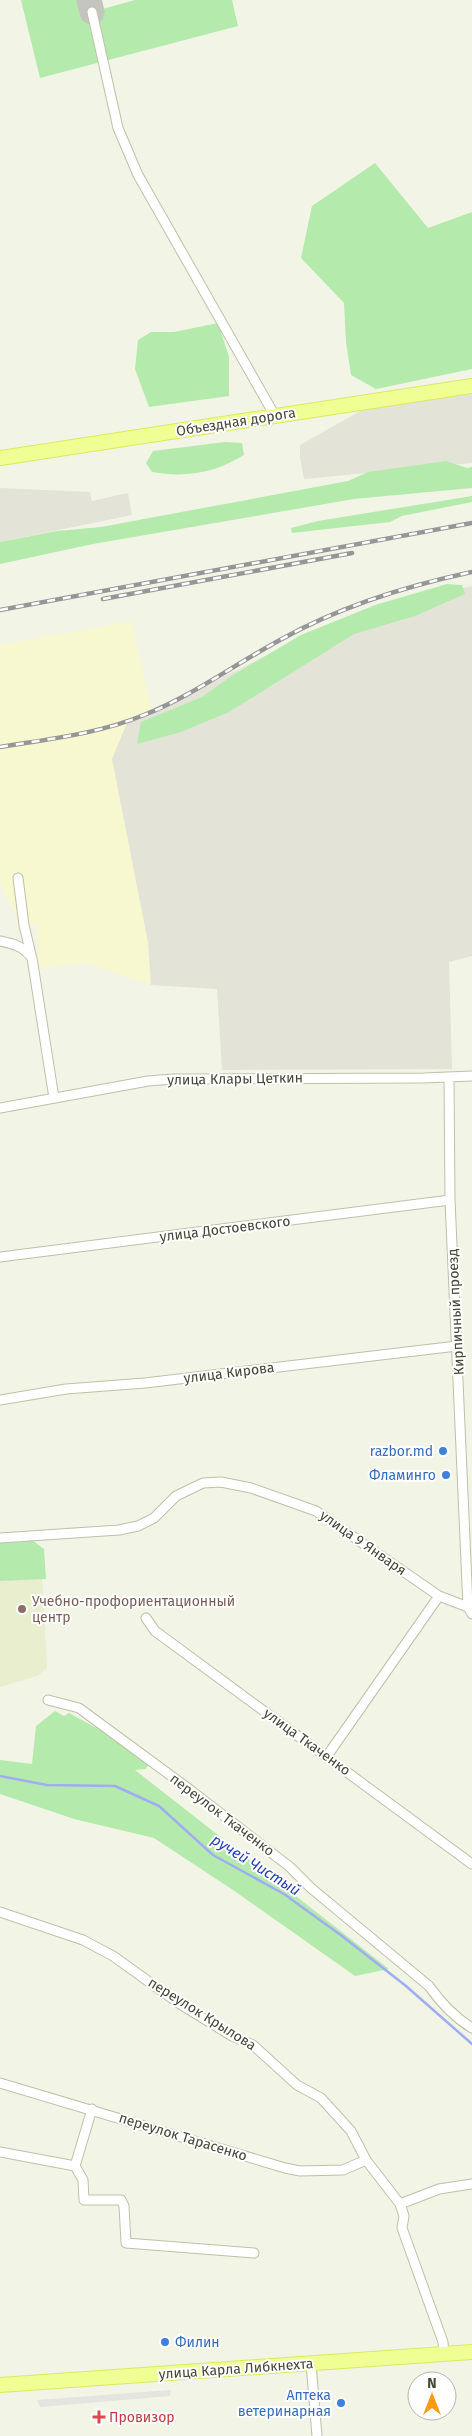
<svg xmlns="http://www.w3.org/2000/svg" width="472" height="2436" viewBox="0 0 472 2436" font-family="'Fira Sans',sans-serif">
  <rect width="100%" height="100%" fill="#f2f4e6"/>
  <!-- commercial -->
  <path fill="#f7f7d0" d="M132 621 152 713 127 723 151 985 87 963 39 968 37 925 20 926 0 883V645Z"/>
  <!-- industrial -->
  <path fill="#e3e3d8" d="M472 393V463L304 479 300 458V445L362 410Z
    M0 488 90 492 92 501 128 493 132 515 0 542Z
    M472 586V956L449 962 452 1069 222 1070 217 989 151 985 148 942 112 759 127 723 152 713 281 648 458 589Z"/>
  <!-- education -->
  <path fill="#e9eecf" d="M41 1555 47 1668 37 1676 0 1687V1557Z"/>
  <!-- green -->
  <path fill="#b4ebac" d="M21 0H77L81 15 135 0H232L238 26 40 78Z
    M375 163 428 228 472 212V369L376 389 351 375 346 342 344 303 301 258 312 206Z
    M218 323 229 357V396L149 407 135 369 138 340 151 332H174Z
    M225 442 242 443 244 455C215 473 185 478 152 472L146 463 153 451Z
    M446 461 467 468 472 467V488L354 499 93 544 0 564V542L57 531 101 527 348 481 368 472Z
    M472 496V502L402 516 390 522 292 533 291 528 318 521Z
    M447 584 462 585 465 594 415 616 354 634 229 712 181 732 137 744 141 722 202 697 233 675 301 635 375 605Z
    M32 1540 44 1549 46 1579 0 1581V1542Z
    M55 1711 64 1716 69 1713 104 1732 140 1759 150 1764 145 1769 135 1770 389 1969 355 1976 233 1890 154 1838 74 1819 0 1794V1760L32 1764 36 1726Z"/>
  <!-- parking -->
  <path fill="#e4e5de" d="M171 2390 170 2396 40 2407 37 2400Z"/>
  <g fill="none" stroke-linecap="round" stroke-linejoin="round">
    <!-- stream -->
    <path stroke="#9fadf4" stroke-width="2.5" d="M0 1776 47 1785 115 1786 159 1806 213 1855 284 1894 342 1936 406 1986 472 2044"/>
    <!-- taxiway -->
    <path stroke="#c4c5be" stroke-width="25" d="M89 0 92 12"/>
    <!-- street casing -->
    <g stroke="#bec0a8" stroke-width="11">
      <path id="street" d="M92 12 118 128 138 175 275 416
        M18 878 24 925 31 955
        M0 941C14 944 23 946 32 958L54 1098
        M449 1077 450 1200 468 1607
        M0 1108 148 1081 173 1079 424 1078 472 1076
        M0 1257 450 1200
        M0 1400 66 1389 145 1383 457 1346
        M0 1538 119 1530 138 1526 154 1518 176 1496 203 1483 221 1482 251 1488 316 1511 439 1596 468 1607 472 1614
        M146 1618 155 1631 472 1864
        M48 1700 79 1708 189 1789 290 1867 311 1888 429 1986C441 2003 454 2017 472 2028
        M327 1756 439 1596
        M0 1912 83 1940 113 1956 180 2004 232 2036 253 2045 297 2085 321 2098 351 2131 366 2160 400 2204 404 2216 402 2228 443 2342 444 2354
        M0 2083 285 2168 300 2171 343 2170 366 2160
        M0 2152 75 2166 83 2180 84 2200H121L124 2206 126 2243 254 2253
        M75 2166 92 2109
        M400 2204 439 2189 472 2184
        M311 2363 317 2436"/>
    </g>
    <!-- primary casing -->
    <g stroke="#d9ea5d" stroke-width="16">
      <path id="primary" d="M0 458 472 386
        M0 2385 472 2352"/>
    </g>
    <!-- street -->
    <use href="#street" stroke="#fff" stroke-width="9"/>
    <!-- primary -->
    <use href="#primary" stroke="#f0ff94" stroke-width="14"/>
    <!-- rail casing -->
    <g stroke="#969696" stroke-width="4.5">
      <path id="rail" d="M103 599 352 553
        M0 610 472 523
        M0 747C49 739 98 734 144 715 192 696 234 665 280 640 339 607 406 586 472 572"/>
    </g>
    <!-- rail -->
    <use href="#rail" stroke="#fff" stroke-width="2.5" stroke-dasharray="8" stroke-linecap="butt"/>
  </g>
  <!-- markers -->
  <g fill="#3f7fe0" stroke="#fff" stroke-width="2">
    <circle cx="443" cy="1451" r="5"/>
    <circle cx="446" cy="1475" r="5"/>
    <circle cx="165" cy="2342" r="5"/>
    <circle cx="341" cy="2403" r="5"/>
  </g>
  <circle fill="#8d6e63" stroke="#fff" stroke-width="2" cx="22" cy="1609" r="5"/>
  <path fill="#e0444e" stroke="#fff" stroke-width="2" d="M96.5 2409.5h5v5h5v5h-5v5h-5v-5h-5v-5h5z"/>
  <g text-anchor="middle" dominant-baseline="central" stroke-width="4" stroke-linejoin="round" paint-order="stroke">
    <!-- street labels -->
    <g font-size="14" fill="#464735" stroke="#fff">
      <text transform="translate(236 422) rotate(-9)">Объездная дорога</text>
      <text transform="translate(235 1079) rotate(-1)">улица Клары Цеткин</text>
      <text transform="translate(225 1229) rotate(-7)">улица Достоевского</text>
      <text transform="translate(456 1312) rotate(-93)">Кирпичный проезд</text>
      <text transform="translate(229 1373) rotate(-7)">улица Кирова</text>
      <text transform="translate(363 1543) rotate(35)">улица 9 Января</text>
      <text transform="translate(307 1742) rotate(36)">улица Ткаченко</text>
      <text transform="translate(222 1815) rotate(37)">переулок Ткаченко</text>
      <text transform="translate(202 2014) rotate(32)">переулок Крылова</text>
      <text transform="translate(183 2137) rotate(17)">переулок Тарасенко</text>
      <text transform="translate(236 2369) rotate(-4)">улица Карла Либкнехта</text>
    </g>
    <!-- shop labels -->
    <g font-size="14" fill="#366cbe" stroke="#fff" text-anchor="end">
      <text x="433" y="1451">razbor.md</text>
      <text x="436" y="1475">Фламинго</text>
      <text x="175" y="2342" text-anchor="start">Филин</text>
      <text x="331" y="2395">Аптека<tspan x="331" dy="16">ветеринарная</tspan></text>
    </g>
    <!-- education labels -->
    <g font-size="14" fill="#785e54" stroke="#fff" text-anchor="start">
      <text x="32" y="1601">Учебно-профориентационный<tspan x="32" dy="16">центр</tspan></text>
    </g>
    <!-- health labels -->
    <g font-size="14" fill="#be3a42" stroke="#fff" text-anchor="start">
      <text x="109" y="2417">Провизор</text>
    </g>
    <!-- water labels -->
    <g font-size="15" font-style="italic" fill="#283eb9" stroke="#fff">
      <text transform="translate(256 1865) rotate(32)">ручей Чистый</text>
    </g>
  </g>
  <!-- north arrow -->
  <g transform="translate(432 2396)"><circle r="24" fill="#ffffff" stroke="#b5b5ae"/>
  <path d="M0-4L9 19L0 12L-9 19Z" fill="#ff9b12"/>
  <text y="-8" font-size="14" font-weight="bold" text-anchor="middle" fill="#464735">N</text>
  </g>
</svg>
